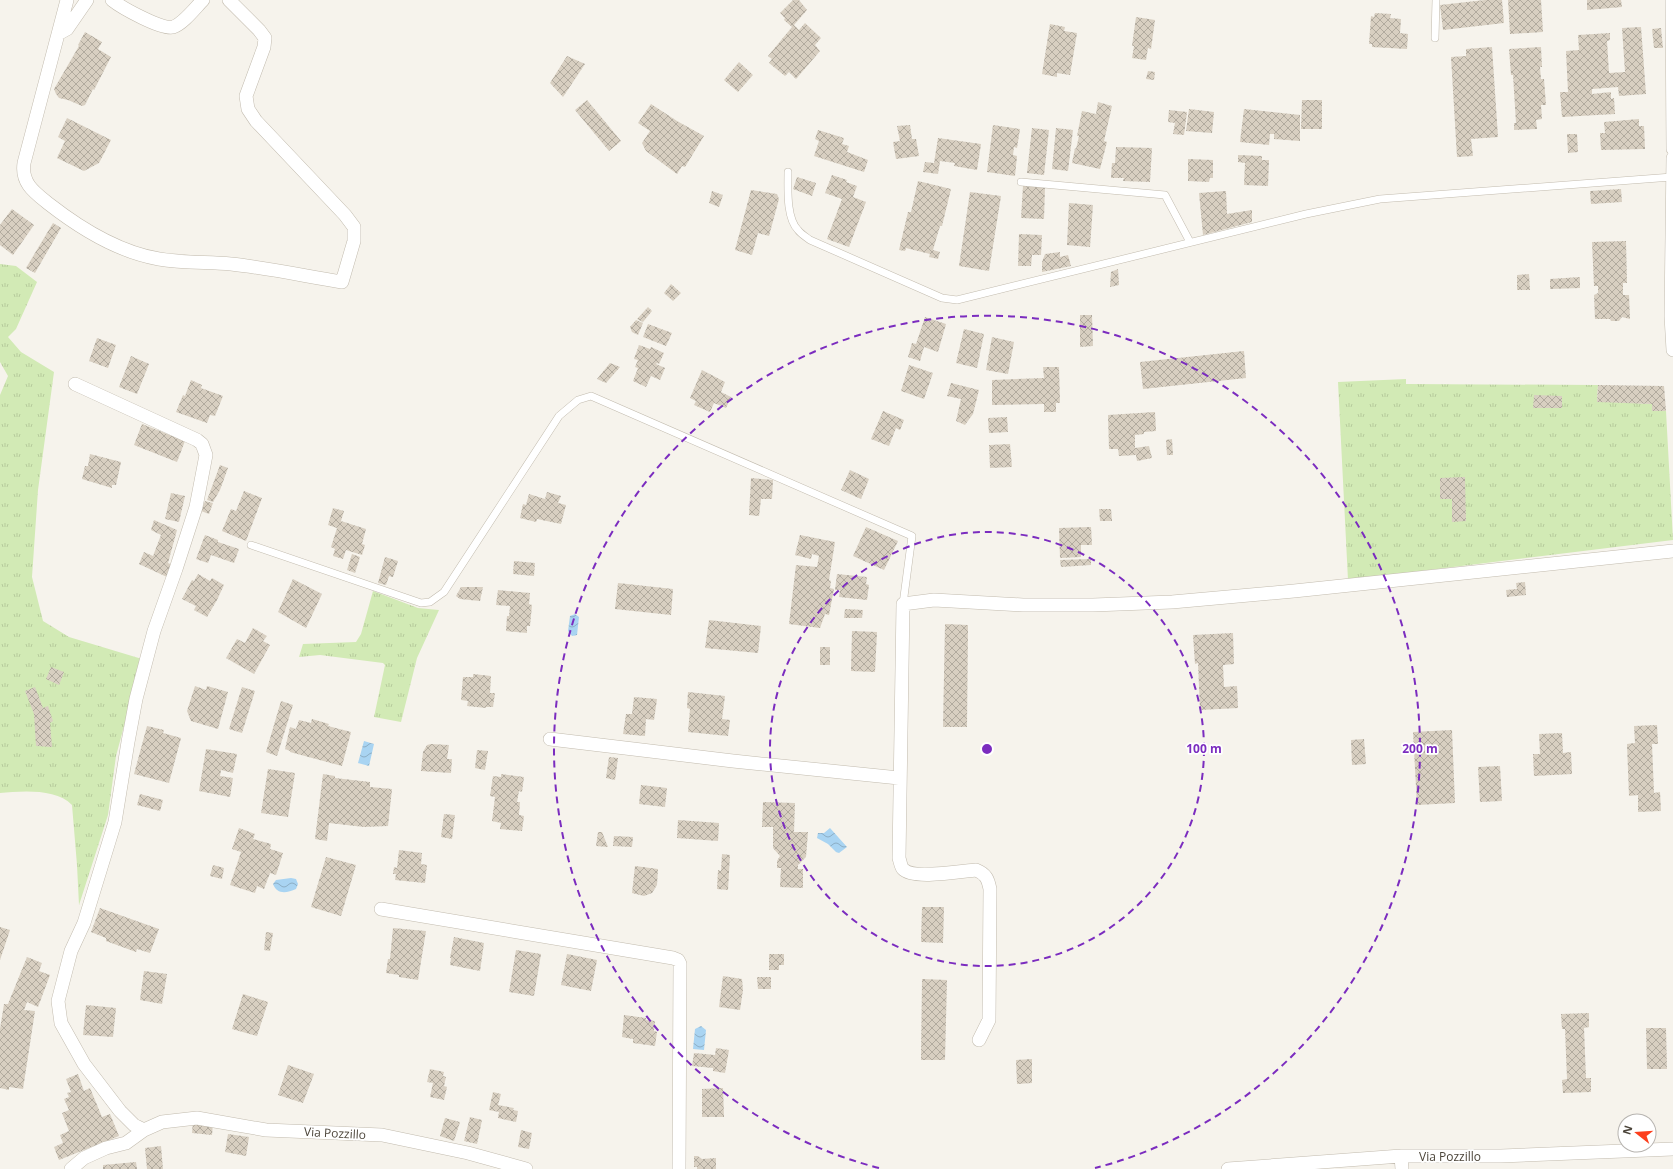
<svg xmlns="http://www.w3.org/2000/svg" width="1673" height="1169" viewBox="0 0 1673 1169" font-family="'Open Sans',sans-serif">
  <defs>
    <pattern id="grass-tufts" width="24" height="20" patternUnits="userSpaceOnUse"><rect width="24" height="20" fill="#d2eab5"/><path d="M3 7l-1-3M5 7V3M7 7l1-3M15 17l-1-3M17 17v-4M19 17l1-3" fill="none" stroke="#b6ca9c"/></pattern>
    <pattern id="water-waves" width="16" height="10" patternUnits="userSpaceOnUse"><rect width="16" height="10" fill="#a9d4f2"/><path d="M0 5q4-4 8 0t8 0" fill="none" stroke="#8caec5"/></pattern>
    <pattern id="building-cross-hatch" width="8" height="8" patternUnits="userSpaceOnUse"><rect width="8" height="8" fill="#d8cfc1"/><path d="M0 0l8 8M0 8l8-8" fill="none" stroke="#b1aa9e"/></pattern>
  </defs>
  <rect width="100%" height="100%" fill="#f6f3ec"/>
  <!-- grass -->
  <path fill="url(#grass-tufts)" d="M0 264 16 266 37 282 16 329 8 337 21 352 54 372 38 490 32 577 43 621 69 637 142 659 116 756 108 815 79 905 77 865 72 805C56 788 21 791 0 793V395L8 376 0 362Z
    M1406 379V384L1598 385 1597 401 1652 404 1666 411 1673 540 1348 580 1338 382Z
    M373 591 418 608 439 610 417 658 401 722 374 717 385 665 383 663 320 655 299 657 303 644 356 642 361 634Z"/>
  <!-- water -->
  <path fill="url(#water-waves)" d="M575 614 579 617 577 635 572 636 568 631 570 616Z
    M364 741 374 744 369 766 358 763Z
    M830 828 847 847 839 853 836 852 828 844 817 838 818 833H824Z
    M291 878 296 879 298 884 296 889C287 893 277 895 273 884L276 880Z
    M701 1026 706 1030 704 1050 693 1049 695 1029Z"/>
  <!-- building -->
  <path fill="url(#building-cross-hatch)" d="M793 0H799L807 10 794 25 799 30 805 23 821 38 815 45 820 51 796 79 789 72 785 76 769 63 772 59 768 56 792 27 784 20 785 18 780 13Z
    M1485 0H1502L1504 23 1443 30 1440 5Z
    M1508 0H1541L1543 32 1510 34Z
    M1587 0H1621L1622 7 1587 10Z
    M1375 13 1391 14 1390 18 1401 19 1400 33 1408 34 1407 49 1372 47V44H1369L1371 16 1374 17Z
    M1136 17 1155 20 1151 49 1148 48 1146 60 1132 58 1134 46H1132Z
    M1050 24 1065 27 1064 31 1077 33 1070 75 1057 73V77L1042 74Z
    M1641 27 1646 94 1619 96 1618 87 1592 89V94L1611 92V99L1614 98 1615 114 1562 117 1560 92H1568L1566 51 1579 50 1578 35 1610 33V40L1607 41 1609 73 1625 72 1622 28Z
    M1661 28 1663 48H1654L1652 29Z
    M85 32 102 42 98 49 111 57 94 90 93 89 85 105 82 106 68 100 59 98 56 94 54 89 79 46 78 45Z
    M1492 47 1498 137 1471 139 1473 156 1457 157 1451 57 1466 56V49Z
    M1541 47 1542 67H1540L1541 79H1544L1546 105H1541L1542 119 1536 120 1537 129 1514 130V123H1516L1513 75H1511L1509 49Z
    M567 56 585 64 563 97 550 83Z
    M739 62 753 75 738 92 724 80Z
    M1148 71 1155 72 1154 80 1146 79Z
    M587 100 621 141 609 151 575 110Z
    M1302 100H1322V129H1301Z
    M1098 102 1112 106 1104 141 1107 142 1100 169 1072 163 1075 148 1076 149 1079 136H1077L1082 111 1096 114Z
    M651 104 677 121 704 136 685 167 682 166 677 174 646 151 642 143 650 131 638 123Z
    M1189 109 1214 112 1212 133 1186 131Z
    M1244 109 1300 115V141L1274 139V134H1270L1269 145 1240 142Z
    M1169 110 1187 112 1184 135 1173 134 1175 123 1168 122Z
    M67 118 111 140 99 163 84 171 57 158 65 141 58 137Z
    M1639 119V126H1644L1645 149 1601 150 1600 133H1605L1604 122Z
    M910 125 912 139H916L919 156 896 159 893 142 900 141 897 126Z
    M993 125 1020 129 1017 148 1014 147 1013 155 1017 156 1015 176 987 172Z
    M1032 128 1049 130 1044 175 1027 173Z
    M1056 128 1073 130 1068 171 1052 169Z
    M818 130 844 138 842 144 849 146 847 152 868 160 864 172 814 156 819 141 815 139Z
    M1567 134H1577L1578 152 1568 153Z
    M938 138 981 144 977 170 954 166 955 163 940 161 938 174 923 172 925 162 934 163Z
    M1116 147 1152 148 1150 182 1123 181 1124 178H1111L1112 163H1115Z
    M1238 155 1262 156V160H1269L1268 186 1244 185 1245 163 1238 162Z
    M1188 159 1213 160V178H1210L1209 182 1188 181Z
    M832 175 847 180 846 182 857 186 853 197 866 202 849 247 827 239 842 199 825 193Z
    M797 177 816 183 812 196 793 189Z
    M918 181 951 189 942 226H940L933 250 940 252 938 259 929 257 930 254 906 248 905 251 899 250 908 212H911Z
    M1023 186 1045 187 1044 219 1021 218Z
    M1621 189 1622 202 1591 204 1590 191Z
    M751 190 777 194 779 199 769 236 758 233 752 255 735 250Z
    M712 191 723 195 719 207 709 203Z
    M1226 191 1227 214 1252 210V222L1203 235 1199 193Z
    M970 192 1001 196 989 271 959 266Z
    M1069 203 1093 205 1090 247 1067 245Z
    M12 209 34 225 13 255 0 245V225Z
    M53 223 61 228 35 273 26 268Z
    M1019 234 1042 235 1041 255H1032L1031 266H1018Z
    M1626 241 1627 283H1623V295H1629L1630 319 1622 317 1619 321H1611L1610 319H1595L1594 295 1598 293V286H1594L1592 242Z
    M1060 252V257L1068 255 1071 266 1042 272V262L1045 254Z
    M1118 269 1119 285 1110 287 1111 272Z
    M1529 274 1530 290H1517V275Z
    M1580 277V288L1550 289V279Z
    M671 284 681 293 673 301 664 293Z
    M648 307 652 311 643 322 637 319Z
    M1080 315H1092L1093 346 1080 347Z
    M925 317 946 324 938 352 924 347 920 361 908 357 912 343 916 344Z
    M636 320 643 323 638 335 632 332 630 327Z
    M648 324 672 333 666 346 643 337Z
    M964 329 984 334 977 368 956 363Z
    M992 337 1014 342 1008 374 986 370Z
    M97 338 116 345 108 368 89 361Z
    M639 345 650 349 651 347 664 353 659 364 657 363 656 364 665 368 660 380 651 376 646 387 633 381 638 368 635 367 638 360 634 359Z
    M1244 351 1246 378 1143 389 1140 362Z
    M131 356 149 364 137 394 119 387Z
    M610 363 620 367 606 383 597 379Z
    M909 365 933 373 924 399 901 391Z
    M1043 367H1059L1060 403H1056V412H1044V404L992 405V380L1044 378Z
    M702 370 725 382 721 392 731 397 726 408 714 403 710 412 694 405 696 401 690 398Z
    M191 380 202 385 201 388 223 396 215 416 210 415 207 423 176 412 183 395 185 396Z
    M951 383 979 390 973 414 965 425 956 421 961 399 947 396Z
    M1598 385 1664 386 1666 411H1652V404L1597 402Z
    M1534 395 1562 396V408H1533Z
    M883 411 904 420 900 430 896 428 889 446 871 439Z
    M1155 412 1156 431 1144 432V434L1135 435V448L1149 446 1152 458 1137 461 1136 455 1119 456 1118 449H1109L1108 415Z
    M1007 417 1008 432 989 433 988 418Z
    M142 424 185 441 177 462 134 445Z
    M1172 439 1173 455H1167L1166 440Z
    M1010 444 1012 467 990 468 989 445Z
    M90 454 121 462 116 485H112V488L82 479 85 466H88Z
    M220 465 228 468 220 490 213 502 207 500Z
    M850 470 869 479 861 499 841 490Z
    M1465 477 1466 521 1452 522V499H1440V478Z
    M751 478 773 480 772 499H761L759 516 749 515Z
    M244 491 262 498 246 541 222 531 231 509 236 511Z
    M547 492 561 496 558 503 566 505 561 524 537 519 536 522 520 518 523 504 526 505 529 494 545 499Z
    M171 493 185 496 179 522 165 519Z
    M205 501 213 503 209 514 201 511Z
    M333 508 344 511 341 521 366 529 362 544 365 545 362 555 346 550 343 559 333 556 335 549 331 547 337 528 328 525Z
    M1099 509H1111L1112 521H1100Z
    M154 520 177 530 168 563 175 566 169 578 139 564 144 552 153 556 161 535 151 530Z
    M866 527 898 541 884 570 853 556Z
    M1091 527 1092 545H1081V557L1060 558 1059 528Z
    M205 535 218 540V542L239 549 234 563 211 555 208 563 196 559Z
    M800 535 835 542 829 580 831 581 830 588 834 589 829 615 825 614 820 628 789 624 796 565 817 567 819 556 812 554 811 559 795 555Z
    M352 554 360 557 355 573 347 570Z
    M385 557 398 561 393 577 389 576 386 585 378 583Z
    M1091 559V565L1061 567 1060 560Z
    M514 561 535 563 534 576 513 574Z
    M198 574 210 581 212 578 224 585 217 600 207 617 194 610 196 606 182 599 192 580 194 581Z
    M837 574 867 577 866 584 869 585 867 600 839 597 840 590H835Z
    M293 579 322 594 306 628 278 612Z
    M1525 582 1526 595 1507 597 1506 590 1517 589 1516 583Z
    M618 583 673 589 671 615 615 609Z
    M461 587H483L480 601 460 599 456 596Z
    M498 590 530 593 529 604 532 605 530 626H527V633L506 631 507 616H509L510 606 496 605Z
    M845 609 863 610 862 618H844Z
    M709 620 761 626 758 653 705 648Z
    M945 624 968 625 967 727H943Z
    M253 628 267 636 263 641 270 645 254 674 226 658 237 639 245 643Z
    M852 631 877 632 875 672 851 671Z
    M1233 633 1234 664 1223 665 1224 687 1237 686 1238 708 1200 710 1198 663 1195 664 1193 635Z
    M820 647H830V665H820Z
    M51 667 64 672 59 685 46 679Z
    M473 674 491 676 490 693H495L493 707H486V708L467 706 468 701 461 700 463 677H473Z
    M195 686 206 690 207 686 228 692 218 729 191 721 187 711Z
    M35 687 43 708 48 706 53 721 50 723 52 747 36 746 34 714 25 691Z
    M242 687 255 691 242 733 229 729Z
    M688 692 725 696 722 719 730 720 728 736 688 732 690 709 687 708Z
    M634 697 657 699 654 720 646 719 645 736 623 734 626 714H632Z
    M281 701 293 705 277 756 266 752Z
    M312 719 329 724 328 726 351 732 342 766 290 752V751L285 749 290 727 296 729 299 720 311 723Z
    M1657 725 1658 744H1652L1654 793 1660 792 1661 811 1638 812V795L1629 796 1627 744 1635 743 1634 726Z
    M147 726 164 730 163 733 181 738 169 783 134 774Z
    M1452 730 1455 803 1417 805 1413 732Z
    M1562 733 1563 753 1571 752 1572 774 1534 776 1533 754H1540L1539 734Z
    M1364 739 1366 764 1352 765 1351 740Z
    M431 744 449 745 447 759H452L451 773 421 771 423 752 427 745Z
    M206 749 237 754 233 773 221 770 220 776 233 778 230 797 199 791Z
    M477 750 488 751 485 770 475 768Z
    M609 757 618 758 615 780 606 778Z
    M1500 766 1502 801 1480 802 1478 767Z
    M268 769 295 773 288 817 261 813Z
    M323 774 335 776V778L370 782V787L392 789 388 826 364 827 329 823 327 841 315 839Z
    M501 774 524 777 522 792 519 791 517 802H520L519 815 524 816 522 831 500 829 501 823 492 821 495 797 490 796 493 776 501 777Z
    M641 785 667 788 665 807 639 804Z
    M140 794 163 800 160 811 137 805Z
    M763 802 795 803 794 832H808L806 857 798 865V869H803V888L780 887 781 868H777V861L780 856 773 848V827H762Z
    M444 814 455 815 452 839 441 837Z
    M678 820 719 823 718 841 677 838Z
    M239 828 255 834 253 839 271 844 270 849 283 853 276 875 270 873 264 889 257 886 255 893 230 885 241 852 232 849Z
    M598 832H602L608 847 596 846Z
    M614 836 633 837 632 847 613 846Z
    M399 850 422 853 421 864 427 865 425 883 395 880 396 874H393L394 867 397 868Z
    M722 854 730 855 728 890 717 889 718 870 721 871Z
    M326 857 356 865 341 916 311 907Z
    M213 865 224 868 222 879 210 876Z
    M635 866 658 869 657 885 652 893 644 896 632 893Z
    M922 907H944L943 943 921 942Z
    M100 908 159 929 150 953 137 949 136 952 106 941V938L91 932Z
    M0 927 10 930 0 960Z
    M393 928 426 931 418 980 399 977V975L386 973 388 959H390Z
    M266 932 273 933 270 951 264 950Z
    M454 937 484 943 480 971 450 965 451 958H450Z
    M516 950 541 954 534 996 509 992Z
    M567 954 597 960 591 991 561 985Z
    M769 954H784V965H779V970H769Z
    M27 957 42 963 39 971 50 975 38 1007 27 1002 24 1010 35 1011 23 1089 9 1087V1090L0 1088V1029L4 1004H8Z
    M144 971 167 974 162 1004 140 1000Z
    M723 976 742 979 743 990 740 1010 719 1007Z
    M757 977H771V989H758Z
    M922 979 947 980 945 1060H921Z
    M243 994 268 1002 257 1036 232 1029Z
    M86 1005 116 1008 113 1037 83 1035Z
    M1589 1013V1027L1584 1028 1586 1078H1591V1092L1563 1093 1562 1080 1567 1079 1565 1029H1562L1561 1014Z
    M624 1015 646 1018V1020L655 1021 654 1031 657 1032 655 1046 633 1043V1039L622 1037Z
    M1646 1028H1666L1667 1069H1647Z
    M716 1048 729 1050 725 1073 713 1071V1068L692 1066 694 1053 715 1055Z
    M1032 1059V1083L1017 1084 1016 1060Z
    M288 1065 314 1074 303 1103 278 1095Z
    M430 1069 444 1072 443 1076 446 1077 444 1086 447 1087 444 1100 430 1097 433 1083 427 1082Z
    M78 1074 84 1091 90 1088 102 1117 110 1114 119 1136 59 1160 54 1147 63 1143 60 1135 69 1131 62 1113 69 1110 64 1099 69 1097 67 1093 71 1092 66 1079Z
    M723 1088 724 1117H702V1089Z
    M493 1092 501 1094 498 1105 514 1108 513 1110 518 1111 516 1122 498 1118 499 1112 489 1110Z
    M470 1117 482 1120 477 1144 464 1141Z
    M445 1118 460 1122 454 1141 440 1136Z
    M193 1121 213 1123 212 1135 192 1133Z
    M521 1130 532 1133 529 1149 518 1147Z
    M228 1134 249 1137 246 1156 225 1152Z
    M161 1146 163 1169H147L145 1148Z
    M694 1156H698L702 1159 716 1158V1169H697V1167H694Z
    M136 1162 137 1169H103V1165Z"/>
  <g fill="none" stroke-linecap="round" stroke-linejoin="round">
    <!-- lane casing -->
    <g stroke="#c2bbae" stroke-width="8">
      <path id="lane" d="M1435 38 1436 0
        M788 172C788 188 786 218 798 230 801 234 806 237 810 240L942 298 957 300 1306 214 1380 199 1672 177
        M1021 182 1165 195 1190 242
        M251 545 421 603 430 602 444 592 559 416 578 400 591 396 912 536 903 604"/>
    </g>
    <!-- street casing -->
    <g stroke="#c2bbae" stroke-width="14">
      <path id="street" d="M67 0 24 163C21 183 34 192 49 204 81 229 118 252 159 259 183 263 207 262 231 264 268 268 305 276 342 282L354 241V227L345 215 256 121 248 109 246 96 264 47 265 38 259 30 229 0
        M112 0C122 8 162 30 173 27 183 24 196 7 203 0
        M1672 0 1673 149
        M58 34 67 29 87 0
        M1673 158 1671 316 1673 350
        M75 384 197 440 202 444 206 455 196 507 176 569 154 631 136 699 128 742 115 822 84 923 71 951 58 1001 61 1023 84 1064 120 1111 134 1125 144 1130
        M550 739 733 761 899 778
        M381 909 673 958 678 960 680 964 679 1169
        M979 1040 989 1020 990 889C988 879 986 874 976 870 962 871 913 880 903 869 901 867 900 861 899 858L903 604 934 600 1023 605H1093L1172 602 1294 591 1673 551
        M1401 1156 1402 1169
        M71 1169 84 1158 106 1148 126 1143 144 1130 162 1122 197 1118 266 1130 382 1135 468 1153 526 1169
        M1228 1169 1401 1156H1501L1673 1149"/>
    </g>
    <!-- lane -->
    <use href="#lane" stroke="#fff" stroke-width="7"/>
    <!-- street -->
    <use href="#street" stroke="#fff" stroke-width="13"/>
  </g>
  <!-- distance rings -->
  <g fill="none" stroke="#7b2cbf" stroke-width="2" stroke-dasharray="7 5">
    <circle cx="987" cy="749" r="217"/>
    <path d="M879 1168A433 433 0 1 1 1095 1168"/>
  </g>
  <g text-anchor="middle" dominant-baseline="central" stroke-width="3.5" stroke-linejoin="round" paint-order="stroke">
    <!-- street labels -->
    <g font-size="12" fill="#4b4439" stroke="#fff">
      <text transform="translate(335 1133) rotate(3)">Via Pozzillo</text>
      <text x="1450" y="1156">Via Pozzillo</text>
    </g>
  </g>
  <circle cx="987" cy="749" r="6" fill="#7b2cbf" stroke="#fff" stroke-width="2"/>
  <g font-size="12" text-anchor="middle" font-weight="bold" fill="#7b2cbf" stroke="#fff" stroke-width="3.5" stroke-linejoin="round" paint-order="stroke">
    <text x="1204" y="753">100 m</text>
    <text x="1420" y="753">200 m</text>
  </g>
  <!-- north arrow -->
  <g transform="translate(1637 1133) rotate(287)"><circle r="19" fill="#ffffff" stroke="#b7b4b0"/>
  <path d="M0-3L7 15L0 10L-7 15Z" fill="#fc3f1d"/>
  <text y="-6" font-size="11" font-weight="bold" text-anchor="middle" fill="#4b4439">N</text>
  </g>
</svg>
